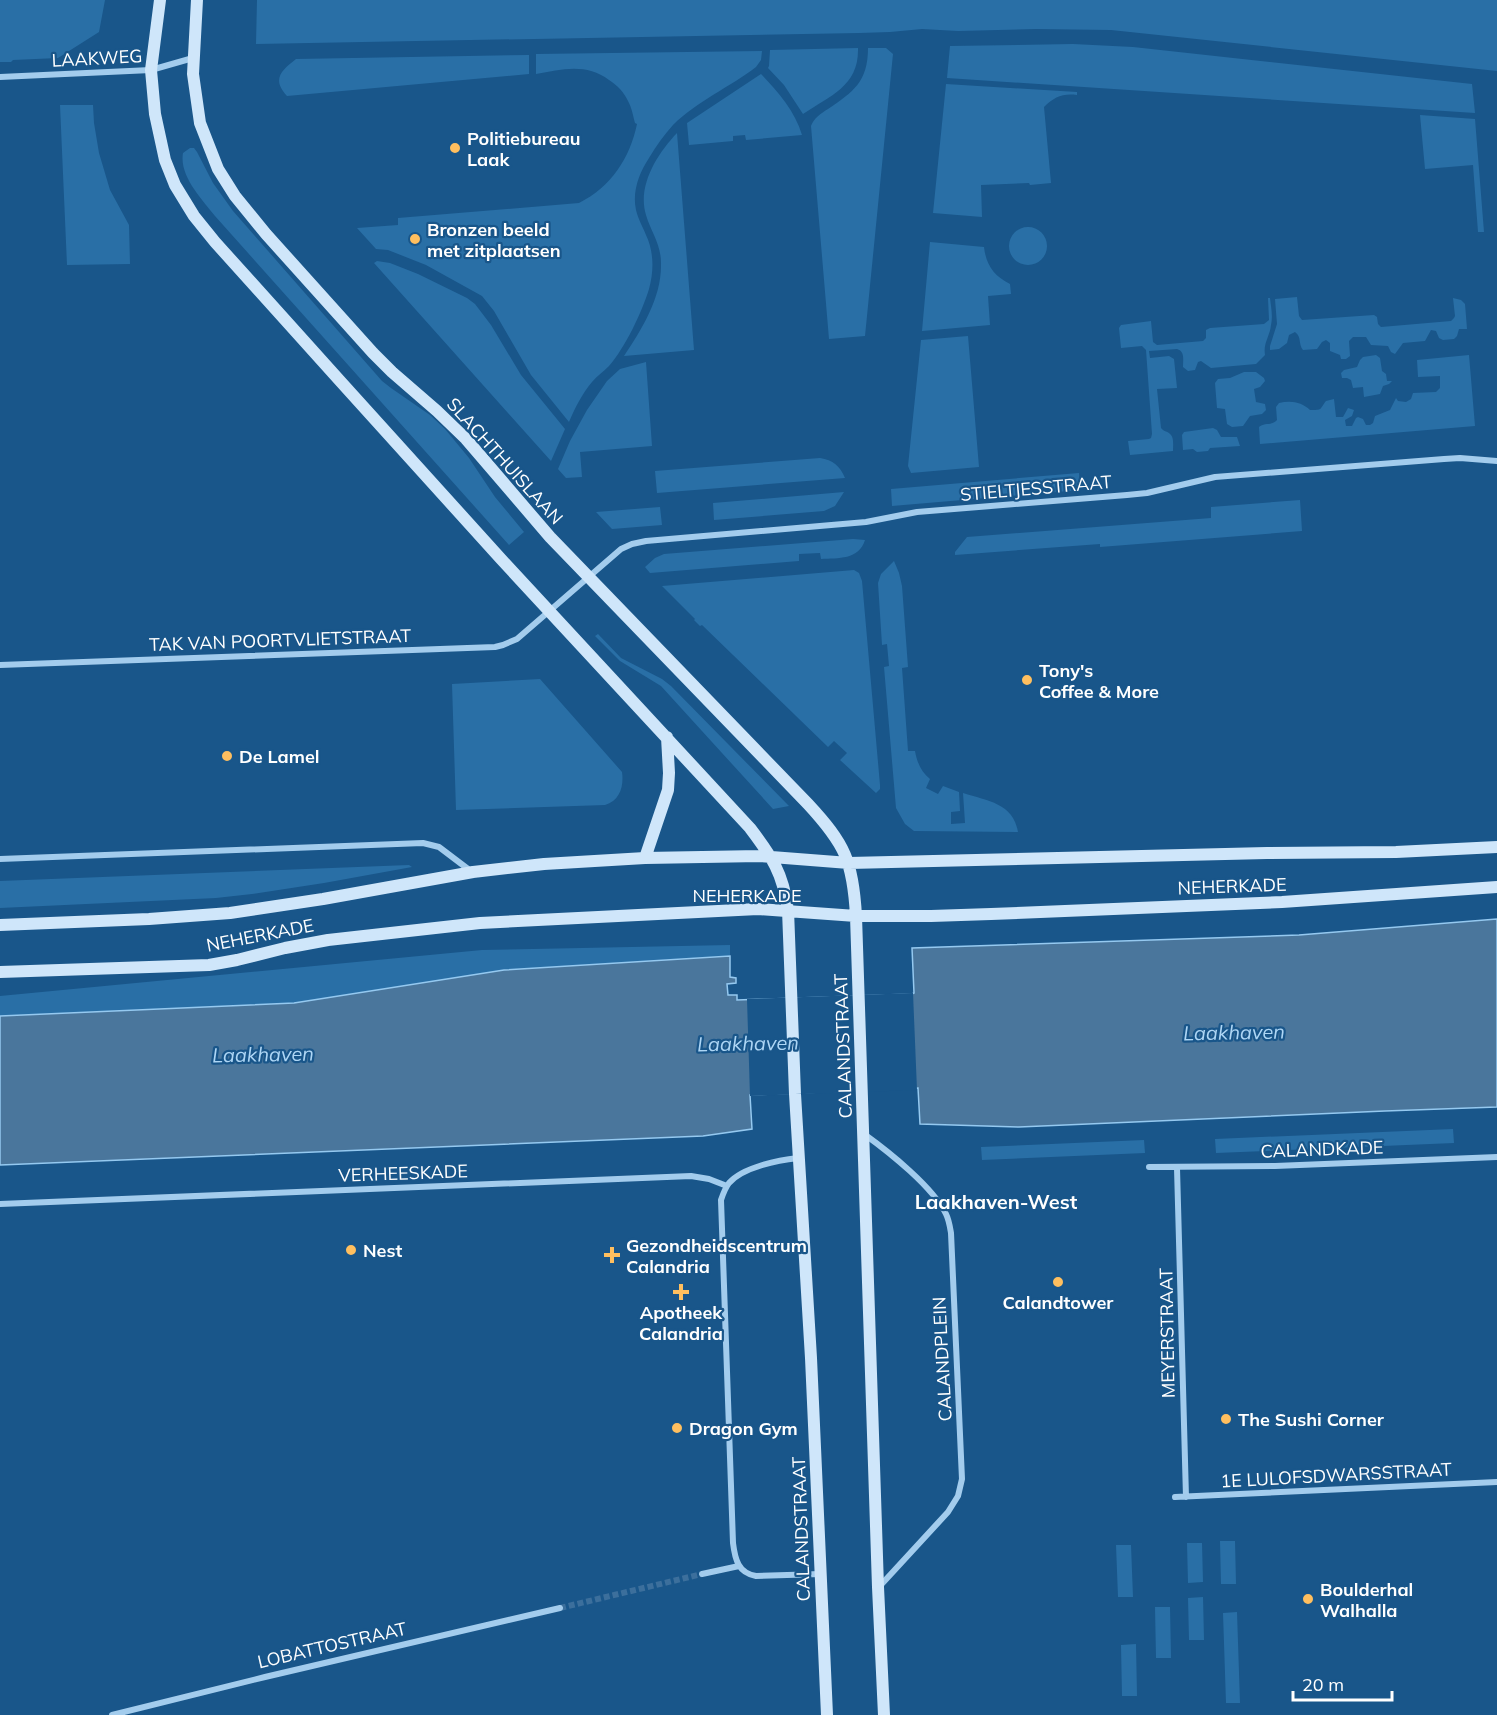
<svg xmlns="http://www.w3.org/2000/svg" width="1497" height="1715" viewBox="0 0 1497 1715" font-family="Mulish,sans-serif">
  <rect width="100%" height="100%" fill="#19568a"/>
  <!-- green -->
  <path fill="#296fa6" d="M0 0H105L99 32 58 58 13 60 11 62H0Z
    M257 0H1497V71L1111 30 1036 29 958 31 922 29 890 32 859 33 256 44Z
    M1073 44 1133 47 1472 84 1475 113 947 78 950 46Z
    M858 48C859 86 831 95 803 114L784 85 768 68 769 66 770 50Z
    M868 48H886L893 54 865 336 829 339 811 126C814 118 820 114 828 109 853 92 868 82 868 48Z
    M762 51 761 60 756 67C730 87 697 101 673 125 664 135 656 146 649 158 639 173 632 192 636 210 638 219 643 227 646 235 654 252 654 271 649 289 642 312 625 348 609 366 603 372 597 376 592 382 582 394 575 408 569 422L531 375 494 311 482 296 426 265 388 250 376 249 357 228 398 225V218L579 203C611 187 630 158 637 124L635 123C633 116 632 108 628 101 624 92 617 85 609 80 587 63 562 69 536 74V54Z
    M529 55V74L287 96C271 79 282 70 296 59Z
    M761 74C778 92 795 111 802 135L746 140 745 135 733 136V141L689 145 687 123Z
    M946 84 1077 92V95C1063 93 1054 97 1044 107L1051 183 1030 185 1029 183 981 185 982 217 933 213Z
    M60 105H93L94 123 99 153 110 190 129 225 130 264 67 265Z
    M1420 115 1475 119 1484 232H1478L1473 165 1425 169Z
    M677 133 694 350 624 356C642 329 662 297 661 263 661 244 651 232 646 215 637 186 657 154 677 133Z
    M190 148H194L197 152 213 183 233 211 382 381 391 388 430 415 445 429 469 458 495 497 524 532 509 545 215 216C202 199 179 176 183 153Z
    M1009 246a19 19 0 1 1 38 0a19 19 0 1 1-38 0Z
    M930 242 984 247C986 265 994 276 1010 284L1011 294 988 296 990 325 922 331Z
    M377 261 390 263 418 274 467 298 475 304 491 325 521 375 565 429 551 461 374 263Z
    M1297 297 1299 316 1302 320 1374 315 1377 317 1378 324 1381 327 1451 321 1454 318 1455 316 1453 298 1461 300 1465 304 1467 329H1459L1457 336 1454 339 1443 340 1439 338 1436 331 1431 330 1425 341 1403 343 1395 354 1391 352 1388 346 1371 345 1366 337H1353L1349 341 1350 356 1346 359H1341L1340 355 1330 351V343L1326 340 1322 342 1317 349 1303 350C1298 344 1302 337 1295 332L1289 335 1287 343 1279 349 1270 350V346L1277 324 1275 299Z
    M1268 298H1270C1271 307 1273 316 1271 325 1270 336 1263 343 1265 355L1256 364 1211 368 1201 361 1198 362 1195 370 1188 371 1183 367C1183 360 1185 351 1177 349L1149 351 1150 358 1169 356 1174 359 1177 388 1157 389 1161 428C1164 432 1168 431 1171 435 1174 438 1173 447 1173 451L1130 455 1128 441 1149 439 1151 438 1152 434 1146 350 1142 346 1121 348 1119 328 1121 325 1151 321 1153 342 1157 345 1203 341 1206 338V330L1210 328 1264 324 1269 320Z
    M968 336 979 467 911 473 908 466 921 340Z
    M1376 355 1380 358 1382 371 1386 374 1387 381H1392L1389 384 1383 386 1380 394 1364 397 1363 387 1353 388 1351 380 1347 378H1342L1341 373 1344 370 1357 367 1360 360 1363 357Z
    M1469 355 1475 426 1260 444 1259 427C1264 422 1272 426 1277 420L1276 407 1279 403C1291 400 1302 402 1310 410 1323 410 1319 410 1326 401L1334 399 1336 417H1343L1348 408 1354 410 1352 416 1345 420 1346 426H1352L1356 418 1358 417 1363 419 1366 425H1370L1373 423 1375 416 1390 410 1396 398 1398 401 1406 402 1411 399 1413 393 1436 392 1440 388V376L1418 377 1417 360Z
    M646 362 652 446 580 452 582 477 566 478 558 469 570 441 587 410 607 381 620 369Z
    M1244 372H1256L1264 378 1265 381 1260 387 1254 389 1256 402 1265 404 1266 410 1262 414 1250 416 1243 426 1232 427 1227 424 1225 409 1217 408 1215 383 1218 379 1230 378Z
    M1213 428 1217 430 1221 437H1237L1240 446 1210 448 1208 451 1197 452 1193 449 1183 450 1182 435 1184 432Z
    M820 458C833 460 840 466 845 478L657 493 655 471Z
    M1079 473 1080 490 892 506 891 489Z
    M844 492 835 506 824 511 714 520 713 503Z
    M1300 500 1302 531 1100 547V544L955 555V552L967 537 1211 518V507Z
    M660 507 662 525 612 529 596 512Z
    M853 539 865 540C859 560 838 558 821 559L820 553 799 554V561L650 573 645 567 655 558 664 554Z
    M894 561 899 573 902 586 908 667 902 668 908 751H915C917 762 921 772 930 779L926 788 938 794 943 786 959 792 960 811 951 812V824L965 823 963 793C988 801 1013 803 1018 832L914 831 905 824 896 808 884 667 889 666 887 644 882 645 878 583 881 574Z
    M854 570 859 573 862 581 880 785V789L876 793 840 760 847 753 834 741 828 747 702 625 700 626 694 620 695 619 662 586Z
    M598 634 621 658 662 679 671 686 789 806 773 809 661 686 620 661 595 636Z
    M540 679 622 772C624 786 620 801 605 805L456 810 452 684Z
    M409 865 412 867 324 883 252 894 216 898 0 908V881Z
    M730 945V956L504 970 294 1003 0 1016V996L482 950Z
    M1453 1129 1454 1143 1216 1153 1215 1139Z
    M1144 1140 1145 1153 982 1160 981 1147Z
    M1220 1541H1235L1236 1584H1221Z
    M1187 1543H1202L1203 1582 1188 1583Z
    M1116 1545H1131L1133 1597H1118Z
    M1203 1597 1204 1640H1189L1188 1598Z
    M1155 1607H1170L1171 1658H1156Z
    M1237 1612 1240 1703H1226L1223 1613Z
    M1136 1644 1137 1696H1122L1121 1645Z"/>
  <!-- water -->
  <path fill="#4a769c" stroke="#95c9f0" stroke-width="1.5" d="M1497 919V1107L1385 1111 1019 1127 920 1124 918 1088 750 1095 752 1129 703 1136 0 1165V1016L294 1003 504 970 730 956V977L736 978V983L727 984 728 995H737V1000L912 994 914 993 912 948 1299 935Z"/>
  <!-- pier -->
  <path fill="#19568a" d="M913 993 917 1090 750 1096 747 999Z"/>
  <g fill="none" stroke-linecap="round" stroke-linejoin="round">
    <!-- minor-tunnel -->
    <path stroke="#3c6f9c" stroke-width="6" stroke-dasharray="6 3" stroke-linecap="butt" d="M560 1608 702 1574"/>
    <!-- minor -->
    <path stroke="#a3cced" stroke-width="6" d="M0 77 151 70 193 58
      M0 665 495 647 503 645 517 639 621 549 632 544 646 541 866 522 917 512 1127 495 1147 493 1215 477 1444 459 1460 458 1497 461
      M0 859 423 843 439 847 472 872
      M864 1134C889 1152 933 1187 946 1214 949 1220 950 1227 951 1233L962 1479 958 1496 948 1512 879 1587
      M798 1158C779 1160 743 1167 729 1183 725 1188 723 1194 721 1200L733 1543C735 1559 738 1573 756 1576L821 1574
      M1149 1167 1275 1166 1497 1157
      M1177 1168 1186 1497
      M0 1204 691 1176 709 1179 727 1186
      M1175 1497 1497 1482
      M702 1574 739 1566
      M112 1715 265 1677 560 1608"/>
    <!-- secondary -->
    <path stroke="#cfe6fa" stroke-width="12" d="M160 0 151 70 155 114 165 160 175 185 194 216 215 242 341 382 501 559 750 828C772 857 783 873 788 910L795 1094 811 1358 827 1715
      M197 0 193 74 200 123 218 169 235 196 266 234 373 353 392 372 437 411 466 439 550 537 808 804C845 844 853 861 856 916L878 1587 884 1715
      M645 858 668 790 669 773 667 737
      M0 925 149 919 230 913 323 899 473 872 544 864 645 858 760 856 849 863 1267 853 1396 852 1497 847
      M0 972 209 965 237 960 285 948 328 940 480 923 758 909 856 916H931L991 914 1282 902 1497 887"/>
  </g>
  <!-- markers -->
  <g fill="#ffbf5f" stroke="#19568a" stroke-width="2">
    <circle cx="455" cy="148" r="6"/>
    <circle cx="415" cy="239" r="6"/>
    <circle cx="1027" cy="680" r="6"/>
    <circle cx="227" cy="756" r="6"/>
    <circle cx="351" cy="1250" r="6"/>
    <path d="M609 1246h6v6h6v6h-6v6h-6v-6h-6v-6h6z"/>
    <circle cx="1058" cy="1282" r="6"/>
    <path d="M678 1283h6v6h6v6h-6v6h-6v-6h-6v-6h6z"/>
    <circle cx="1226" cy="1419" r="6"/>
    <circle cx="677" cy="1428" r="6"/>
    <circle cx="1308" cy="1599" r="6"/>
  </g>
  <g text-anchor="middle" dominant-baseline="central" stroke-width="4.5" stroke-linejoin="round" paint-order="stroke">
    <!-- street labels -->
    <g font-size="18" fill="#fff" stroke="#19568a">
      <text transform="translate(97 58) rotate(-3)">LAAKWEG</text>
      <text transform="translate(505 461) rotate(48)">SLACHTHUISLAAN</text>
      <text transform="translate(1036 488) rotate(-5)">STIELTJESSTRAAT</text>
      <text transform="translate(280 640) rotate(-2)">TAK VAN POORTVLIETSTRAAT</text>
      <text transform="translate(1232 886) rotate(-2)">NEHERKADE</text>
      <text x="747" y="895">NEHERKADE</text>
      <text transform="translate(260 935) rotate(-11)">NEHERKADE</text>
      <text transform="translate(843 1046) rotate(-92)">CALANDSTRAAT</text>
      <text transform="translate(1322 1149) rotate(-2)">CALANDKADE</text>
      <text transform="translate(403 1173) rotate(-2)">VERHEESKADE</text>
      <text transform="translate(1167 1333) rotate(-91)">MEYERSTRAAT</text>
      <text transform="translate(942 1359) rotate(-93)">CALANDPLEIN</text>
      <text transform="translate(1336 1475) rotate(-3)">1E LULOFSDWARSSTRAAT</text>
      <text transform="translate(801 1529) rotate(-92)">CALANDSTRAAT</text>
      <text transform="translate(332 1645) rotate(-13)">LOBATTOSTRAAT</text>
    </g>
    <!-- poi labels -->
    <g font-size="18" font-weight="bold" fill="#fff" stroke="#19568a" text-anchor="start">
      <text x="467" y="138">Politiebureau<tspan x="467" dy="21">Laak</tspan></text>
      <text x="427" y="229">Bronzen beeld<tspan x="427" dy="21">met zitplaatsen</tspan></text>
      <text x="1039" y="670">Tony's<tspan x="1039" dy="21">Coffee &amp; More</tspan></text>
      <text x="239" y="756">De Lamel</text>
      <text x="626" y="1245">Gezondheidscentrum<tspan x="626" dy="21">Calandria</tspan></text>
      <text x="363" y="1250">Nest</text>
      <text x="1058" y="1302" text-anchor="middle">Calandtower</text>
      <text x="681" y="1312" text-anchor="middle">Apotheek<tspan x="681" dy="21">Calandria</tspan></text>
      <text x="1238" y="1419">The Sushi Corner</text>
      <text x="689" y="1428">Dragon Gym</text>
      <text x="1320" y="1589">Boulderhal<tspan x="1320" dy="21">Walhalla</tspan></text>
    </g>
    <!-- water labels -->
    <g font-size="20" font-style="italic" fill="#aed6f5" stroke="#19568a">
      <text transform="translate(1234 1032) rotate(-1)">Laakhaven</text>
      <text transform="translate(748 1043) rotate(-1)">Laakhaven</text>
      <text transform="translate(263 1054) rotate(-1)">Laakhaven</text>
    </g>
    <!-- neighbourhood labels -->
    <g font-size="20" font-weight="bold" fill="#fff" stroke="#19568a">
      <text x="996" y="1201">Laakhaven-West</text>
    </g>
  </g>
  <!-- scale -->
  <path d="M1293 1691v9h99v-9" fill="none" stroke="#ffffff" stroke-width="3"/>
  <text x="1302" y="1691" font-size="18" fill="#ffffff" stroke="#19568a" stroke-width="4.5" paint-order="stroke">20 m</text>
</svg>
